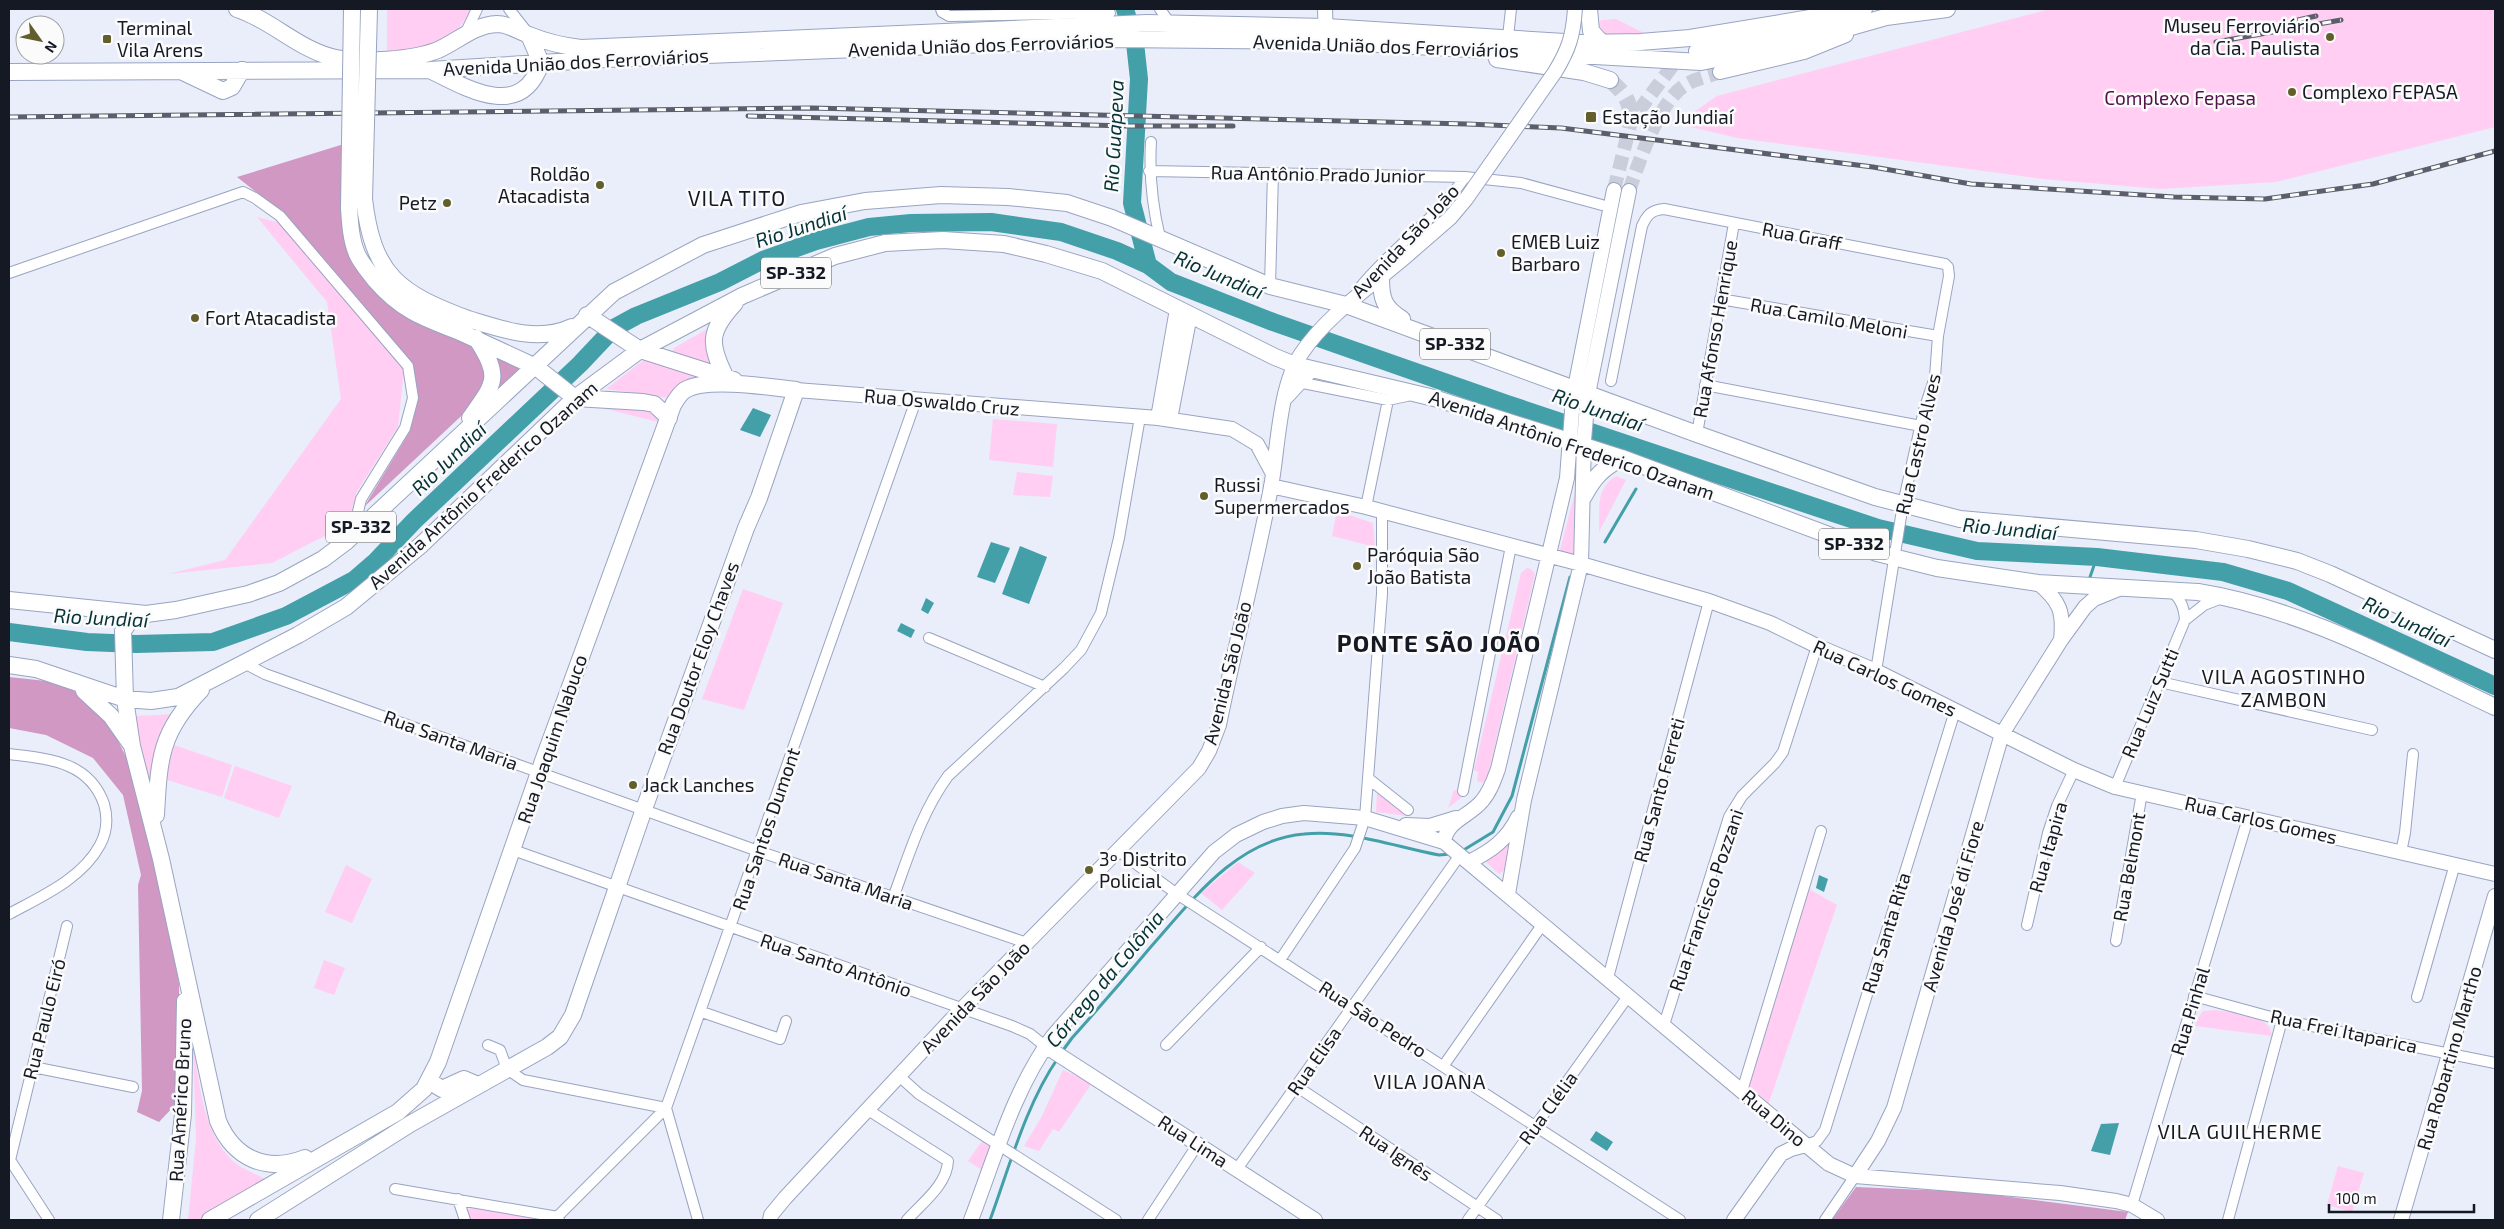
<svg xmlns="http://www.w3.org/2000/svg" width="2504" height="1229" viewBox="0 0 2504 1229" font-family="'Exo 2',sans-serif">
<style>
.green{fill:#ffcef2}
.forest{fill:#d098c3}
.water{fill:#439fa8}
.lines{fill:none;stroke-linecap:round;stroke-linejoin:round}
.stream{stroke:#439fa8;stroke-width:3}
.river{stroke:#439fa8;stroke-width:18}
.secondary-tunnel{stroke:#c9ceda;stroke-width:14;stroke-dasharray:14 7;stroke-linecap:butt}
.primary-tunnel{stroke:#c9ceda;stroke-width:16;stroke-dasharray:16 8;stroke-linecap:butt}
.street-casing{stroke:#99a4c1;stroke-width:12}
.secondary-casing{stroke:#99a4c1;stroke-width:16}
.primary-casing{stroke:#99a4c1;stroke-width:18}
.street{stroke:#fff;stroke-width:10}
.secondary{stroke:#fff;stroke-width:14}
.primary{stroke:#fff;stroke-width:16}
.rail-casing{stroke:#5b5f6b;stroke-width:5}
.rail{stroke:#fbfbfb;stroke-width:3;stroke-dasharray:9;stroke-linecap:butt}
.secondary-bridge-casing{stroke:#99a4c1;stroke-width:16;stroke-linecap:butt}
.primary-bridge-casing{stroke:#99a4c1;stroke-width:18;stroke-linecap:butt}
.secondary-bridge{stroke:#fff;stroke-width:14}
.primary-bridge{stroke:#fff;stroke-width:16}
.poi-dot{fill:#635f2c;stroke:#fbfbfb;stroke-width:2}
.labels{text-anchor:middle;stroke-width:5;stroke-linejoin:round;paint-order:stroke}
.shield{fill:#fbfbfb;stroke:#5a5d64;stroke-width:1}
.shield-label{font-size:18px;font-weight:bold;fill:#151924}
.poi-label{font-size:19px;fill:#151924;stroke:#fbfbfb;text-anchor:start}
.street-label{font-size:19px;fill:#151924;stroke:#fbfbfb}
.park-label{font-size:19px;fill:#531149;stroke:#fbfbfb}
.water-label{font-size:20px;font-style:italic;fill:#043236;stroke:#fbfbfb}
.neighbourhood-label{font-size:20px;letter-spacing:1px;fill:#151924;stroke:#fbfbfb}
.quarter-label{font-size:21px;letter-spacing:1px;fill:#151924;stroke:#fbfbfb}
.district-label{font-size:24px;font-weight:bold;letter-spacing:1px;fill:#151924;stroke:#fbfbfb}
</style>
<rect width="100%" height="100%" fill="#e9eefa"/>
<path class="green" d="M387,9H471C455,44 422,50 387,51Z
M2050,9H2495V127L2276,182L2160,189L2043,179L1737,138L1687,126V117L1717,96Z
M1616,19L1644,33L1639,36H1605L1598,26L1601,20Z
M257,217L281,223L404,370L398,427L356,493L350,523L272,563L168,574L225,560L341,399L327,302Z
M709,328L711,365L672,352L674,348Z
M645,359L710,377L683,382L668,398L606,389Z
M594,406L648,408L658,417V422Z
M993,419L1057,424L1053,467L989,460Z
M1017,472L1053,476L1050,497L1013,495Z
M1616,476L1626,480L1599,532C1600,510 1595,489 1616,476Z
M1579,477L1573,557L1559,554Z
M1337,511L1373,523L1375,547L1332,536Z
M1527,568L1531,569L1535,574L1487,779L1482,783L1477,781L1478,772L1474,770L1521,573Z
M743,589L783,603L744,710L702,699Z
M174,714L151,795L135,716Z
M174,745L232,765L222,797L164,779Z
M235,766L292,786L279,818L224,798Z
M1454,790L1467,793L1448,808Z
M1377,793L1407,816L1376,812Z
M1508,844L1511,848L1505,870L1499,874L1486,862Z
M1238,862L1255,873L1222,910L1201,893Z
M346,865L372,879L352,923L325,912Z
M1809,889L1837,905L1768,1105L1747,1087Z
M324,960L345,968L334,995L314,988Z
M2215,1010C2233,1013 2271,1014 2272,1036L2195,1026L2198,1018L2203,1011Z
M193,1048C200,1085 203,1132 232,1160C241,1169 257,1174 268,1181L203,1220H188L196,1139Z
M1063,1070L1092,1083L1059,1132L1053,1129L1039,1151L1024,1146L1041,1118Z
M982,1141L995,1150L982,1170L968,1161Z
M2338,1166L2364,1173L2352,1212L2327,1205Z
M474,1206L534,1219L536,1220H469L467,1210Z"/>
<path class="forest" d="M344,144L350,253L474,342L488,364L485,385L473,405L364,507L410,431L417,400L412,365L285,215L237,177Z
M484,346L525,364L476,414L491,391Z
M9,677L65,683L106,718L131,766L161,891L179,983V1090L176,1104L159,1122L137,1112L142,1091L138,885L141,875L123,795L93,758L46,735L9,728Z
M1856,1187L1972,1192L2128,1212L2125,1220H1832Z"/>
<path class="water" d="M753,408L771,415L760,437L740,430Z
M991,542L1010,548L995,583L977,577Z
M1020,546L1047,557L1029,604L1002,594Z
M926,598L934,603L928,614L921,610Z
M901,623L915,630L911,638L897,631Z
M1819,875L1828,879L1824,892L1816,888Z
M2119,1123L2110,1155L2091,1151L2101,1124Z
M1596,1131L1613,1142L1607,1151L1590,1140Z"/>
<g class="lines">
<path class="stream" d="M1605,542L1636,489
M2090,577L2097,557
M1462,851L1493,832L1512,796L1570,577
M1061,1053L1072,1038C1098,1009 1124,979 1149,949C1191,902 1235,840 1304,834C1348,829 1396,847 1439,855L1451,854
M990,1220C1009,1168 1026,1104 1058,1058"/>
<path class="river" d="M1125,9L1135,43L1139,79L1132,203L1148,265
M9,632L87,642L136,644L213,642L286,616L354,580L376,561L414,521L580,364L614,328L636,316L720,282L763,260L816,241L869,227L911,223L991,222L1061,232L1117,251L1148,265L1171,282L1273,322L1507,404L1878,528L1977,551L2097,557L2223,572L2288,591L2495,686"/>
<path class="secondary-tunnel" d="M1614,190L1631,121L1673,65L1685,58
M1629,191C1639,163 1659,99 1687,84C1697,78 1710,76 1720,72"/>
<path class="primary-tunnel" d="M1610,80C1626,95 1630,100 1631,121"/>
<g class="street-casing">
<path id="street" d="M509,9L527,32
M941,9L942,12L949,16L1110,13
M1160,9L1171,25
M465,34L477,9
M1508,37L1511,9
M1151,142C1149,175 1152,205 1160,238
M1149,171L1465,177L1521,183L1602,205
M9,273L243,192L255,198L280,216L408,366L413,398L405,428L361,499L353,533
M1270,286L1273,173
M1358,290C1390,249 1436,220 1465,177
M1720,299L1938,336
M1611,381L1642,226C1647,215 1651,210 1664,209L1945,264L1948,267L1949,276L1938,336L1935,377L1924,410L1903,504L1876,671
M1298,382L1388,400L1407,396
M1705,385L1921,426
M1697,434L1734,223
M1366,507L1388,400
M2185,620L2204,605L2222,598
M929,638L1045,687
M244,663L265,674L758,851L1027,943
M2160,682L2372,730
M9,754C48,759 89,761 104,804C108,818 107,832 100,845C82,879 40,897 9,914
M1369,779L1408,810
M2115,787L2185,620C2184,607 2181,600 2172,591
M1463,791L1511,546
M513,850L1012,1026L1030,1034L1045,1046
M1117,850L1177,894L1680,1220
M2401,852L2405,833L2413,754
M893,898C909,855 921,813 948,776L1064,668L1081,650L1101,613L1119,538L1140,417
M2027,925L2048,833L2057,806L2074,770
M2116,941L2142,793
M1280,960L1355,848L1365,818L1382,594V511
M1608,978L1709,601
M2194,996L2282,1020L2495,1063
M2417,997L2455,864
M702,1012L780,1039L786,1021
M1664,1025L1729,817L1742,796L1775,763L1783,752L1817,646
M488,1045L500,1050L507,1069L523,1080L666,1108
M1166,1045L1261,947
M1444,1065L1542,925
M33,1067L133,1087
M899,1076L919,1094L1116,1220
M1296,1086L1497,1220
M1742,1091L1821,831
M666,1108L698,1220
M868,1110L948,1161C947,1185 922,1203 907,1220
M1806,1145L1817,1141L1825,1130L1955,711
M1237,1169L1460,855
M395,1189L558,1217L559,1220
M458,1199L465,1220
M2132,1205L2248,818
M49,1220L10,1160L67,926
M554,1220L666,1108L916,400
M1148,1220L1198,1144
M1468,1220L1629,995
M1825,1220L1855,1176
M2228,1220L2282,1020"/>
</g>
<g class="secondary-casing">
<path id="secondary" d="M1325,9L1326,37
M1696,51L1785,35L1848,16
M1720,72L1804,52L1846,35
M796,390L1158,418L1232,429L1257,444L1272,472
M1158,418L1177,309
M1170,419L1190,315
M1271,486L1366,507L1581,564L1709,601L1770,623L1817,646L1876,671L2074,770L2115,787L2495,874
M2038,583C2060,601 2064,612 2061,640
M1406,825L1430,826L1456,818
M1444,842C1446,821 1470,816 1482,801C1490,792 1494,780 1498,769L1567,478L1573,398L1614,190
M1469,862C1491,851 1507,840 1518,817
M1508,894L1524,800L1581,564L1584,440L1588,394L1629,191
M1045,1046L1315,1220
M1855,1176L1878,1141L1894,1108L2002,734L2061,640L2085,607L2094,599L2121,588
M770,1220L771,1215L785,1198L952,1019L1199,768L1209,751L1219,725C1235,645 1256,567 1271,487C1278,449 1279,386 1301,354C1329,312 1375,284 1412,251
M971,1220C994,1160 1014,1088 1053,1036L1214,852L1236,835L1263,822L1282,816L1304,813L1365,818L1444,842L1806,1145L1829,1164L1855,1176L2060,1193L2116,1201L2132,1205L2157,1220
M1734,1220L1781,1154L1791,1149L1806,1145
M2401,1220L2495,896"/>
</g>
<g class="primary-casing">
<path id="primary" d="M237,9C272,20 300,51 336,58C362,63 413,60 438,50C458,41 474,25 497,24C509,24 518,31 529,35C546,42 563,46 581,48L1147,23L1326,27L1581,43L1640,42L1690,38L1864,9
M1589,9L1591,31L1602,43
M1497,59L1584,72L1610,80
M430,70C468,89 521,121 541,63L529,35
M9,72L430,70L606,59L1112,39L1326,41L1701,62L1791,44L1886,17L1947,9
M183,72L223,91L232,87L242,70
M1381,278C1381,299 1384,308 1402,319
M587,315L640,350L734,380
M468,319C501,329 538,343 572,327
M460,332L536,367L575,398L643,402L654,404L669,418
M726,378C709,344 708,332 735,303
M1286,396L1310,370
M470,418C496,382 501,377 476,338
M1584,496C1594,477 1603,468 1622,458
M9,600L146,614L176,610L248,594L279,583L323,559L347,541L614,292L703,245L801,213L865,201L941,195L1008,197L1067,203L1112,218L1270,286L1346,305L1697,434L1875,497L1960,519L2196,540L2248,549L2297,561L2330,574L2495,650
M144,615L133,616L123,631L125,699L132,746L161,859L218,1121C234,1159 267,1173 305,1158
M9,665L36,669L125,699L151,701L178,697L298,635L346,607L421,545L575,398L640,350L742,296L835,256L885,243L943,240L1004,244L1046,254L1102,271L1275,357L1295,365L1434,398L1622,458L1877,553L1937,568L2038,583L2198,592C2303,609 2399,662 2495,707
M84,691L111,716L130,743
M156,815C159,759 160,732 201,690
M429,1081L442,1089L464,1079L478,1085
M171,1220L183,1114L185,1001
M210,1220L398,1112L424,1089L438,1062L543,761L673,405C676,400 679,394 685,390C707,377 770,387 796,390L759,498L746,528L644,809L573,1015L560,1037L547,1047L410,1124L258,1220"/>
</g>
<use href="#street" class="street"/>
<use href="#secondary" class="secondary"/>
<use href="#primary" class="primary"/>
<g class="rail-casing">
<path id="rail" d="M2298,20L2316,16
M2216,42L2341,20
M748,116L1127,126H1233
M9,117L812,108L1467,124L1561,128L1873,167L1971,184L2174,197L2265,199L2373,184L2495,151"/>
</g>
<use href="#rail" class="rail"/>
<g class="secondary-bridge-casing">
<path id="secondary-bridge" d="M1412,251L1450,218L1466,199L1555,72C1569,49 1573,36 1575,9"/>
</g>
<g class="primary-bridge-casing">
<path id="primary-bridge" d="M352,9L349,208C350,224 351,240 357,254C361,263 369,272 375,280C401,310 423,318 460,332
M369,9L364,199C373,276 399,293 468,319"/>
</g>
<use href="#secondary-bridge" class="secondary-bridge"/>
<use href="#primary-bridge" class="primary-bridge"/>
</g>
<g class="poi-dot">
<circle cx="2330" cy="37" r="5"/>
<rect x="102" y="34" width="10" height="10" rx="2.5"/>
<circle cx="2292" cy="92" r="5"/>
<rect x="1585" y="111" width="12" height="12" rx="2.5"/>
<circle cx="600" cy="185" r="5"/>
<circle cx="447" cy="203" r="5"/>
<circle cx="1501" cy="253" r="5"/>
<circle cx="195" cy="318" r="5"/>
<circle cx="1204" cy="496" r="5"/>
<circle cx="1357" cy="566" r="5"/>
<circle cx="633" cy="785" r="5"/>
<circle cx="1089" cy="870" r="5"/>
</g>
<g class="labels">
<g class="shield">
<rect x="761" y="257.5" width="70" height="31" rx="4"/>
<rect x="1420" y="328.5" width="70" height="31" rx="4"/>
<rect x="326" y="511.5" width="70" height="31" rx="4"/>
<rect x="1819" y="528.5" width="70" height="31" rx="4"/>
</g>
<g class="shield-label">
<text x="796" y="279">SP-332</text>
<text x="1455" y="350">SP-332</text>
<text x="361" y="533">SP-332</text>
<text x="1854" y="550">SP-332</text>
</g>
<g class="poi-label">
<text x="2320" y="33" text-anchor="end">Museu Ferroviário<tspan x="2320" dy="22">da Cia. Paulista</tspan></text>
<text x="117" y="35">Terminal<tspan x="117" dy="22">Vila Arens</tspan></text>
<text x="2302" y="99">Complexo FEPASA</text>
<text x="1602" y="124">Estação Jundiaí</text>
<text x="590" y="181" text-anchor="end">Roldão<tspan x="590" dy="22">Atacadista</tspan></text>
<text x="437" y="210" text-anchor="end">Petz</text>
<text x="1511" y="249">EMEB Luiz<tspan x="1511" dy="22">Barbaro</tspan></text>
<text x="205" y="325">Fort Atacadista</text>
<text x="1214" y="492">Russi<tspan x="1214" dy="22">Supermercados</tspan></text>
<text x="1367" y="562">Paróquia São<tspan x="1367" dy="22">João Batista</tspan></text>
<text x="643" y="792">Jack Lanches</text>
<text x="1099" y="866">3º Distrito<tspan x="1099" dy="22">Policial</tspan></text>
</g>
<g class="street-label">
<text transform="translate(981 45) rotate(-2)" y="7">Avenida União dos Ferroviários</text>
<text transform="translate(1386 46) rotate(2)" y="7">Avenida União dos Ferroviários</text>
<text transform="translate(576 62) rotate(-3)" y="7">Avenida União dos Ferroviários</text>
<text transform="translate(1318 174) rotate(1)" y="7">Rua Antônio Prado Junior</text>
<text transform="translate(1802 236) rotate(11)" y="7">Rua Graff</text>
<text transform="translate(1405 241) rotate(-47)" y="7">Avenida São João</text>
<text transform="translate(1829 318) rotate(10)" y="7">Rua Camilo Meloni</text>
<text transform="translate(1715 329) rotate(-80)" y="7">Rua Afonso Henrique</text>
<text transform="translate(942 402) rotate(5)" y="7">Rua Oswaldo Cruz</text>
<text transform="translate(1918 444) rotate(-77)" y="7">Rua Castro Alves</text>
<text transform="translate(1572 445) rotate(19)" y="7">Avenida Antônio Frederico Ozanam</text>
<text transform="translate(483 485) rotate(-42)" y="7">Avenida Antônio Frederico Ozanam</text>
<text transform="translate(698 658) rotate(-70)" y="7">Rua Doutor Eloy Chaves</text>
<text transform="translate(1227 673) rotate(-76)" y="7">Avenida São João</text>
<text transform="translate(1885 678) rotate(25)" y="7">Rua Carlos Gomes</text>
<text transform="translate(2150 703) rotate(-67)" y="7">Rua Luiz Sutti</text>
<text transform="translate(552 739) rotate(-71)" y="7">Rua Joaquim Nabuco</text>
<text transform="translate(451 740) rotate(20)" y="7">Rua Santa Maria</text>
<text transform="translate(1659 790) rotate(-75)" y="7">Rua Santo Ferreti</text>
<text transform="translate(2261 820) rotate(13)" y="7">Rua Carlos Gomes</text>
<text transform="translate(766 829) rotate(-71)" y="7">Rua Santos Dumont</text>
<text transform="translate(2048 847) rotate(-74)" y="7">Rua Itapira</text>
<text transform="translate(2129 867) rotate(-80)" y="7">Rua Belmont</text>
<text transform="translate(846 881) rotate(19)" y="7">Rua Santa Maria</text>
<text transform="translate(1706 900) rotate(-71)" y="7">Rua Francisco Pozzani</text>
<text transform="translate(1953 906) rotate(-74)" y="7">Avenida José di Fiore</text>
<text transform="translate(1886 933) rotate(-73)" y="7">Rua Santa Rita</text>
<text transform="translate(836 965) rotate(19)" y="7">Rua Santo Antônio</text>
<text transform="translate(975 997) rotate(-46)" y="7">Avenida São João</text>
<text transform="translate(2190 1011) rotate(-73)" y="7">Rua Pinhal</text>
<text transform="translate(44 1019) rotate(-76)" y="7">Rua Paulo Eiró</text>
<text transform="translate(1373 1019) rotate(33)" y="7">Rua São Pedro</text>
<text transform="translate(2344 1031) rotate(12)" y="7">Rua Frei Itaparica</text>
<text transform="translate(2449 1058) rotate(-74)" y="7">Rua Robartino Martho</text>
<text transform="translate(1314 1061) rotate(-55)" y="7">Rua Elisa</text>
<text transform="translate(180 1100) rotate(-87)" y="7">Rua Américo Bruno</text>
<text transform="translate(1548 1108) rotate(-54)" y="7">Rua Clélia</text>
<text transform="translate(1774 1118) rotate(40)" y="7">Rua Dino</text>
<text transform="translate(1193 1141) rotate(33)" y="7">Rua Lima</text>
<text transform="translate(1396 1153) rotate(34)" y="7">Rua Ignês</text>
</g>
<g class="park-label">
<text x="2180" y="105">Complexo Fepasa</text>
</g>
<g class="water-label">
<text transform="translate(1114 136) rotate(-87)" y="7">Rio Guapeva</text>
<text transform="translate(801 227) rotate(-18)" y="7">Rio Jundiaí</text>
<text transform="translate(1219 275) rotate(23)" y="7">Rio Jundiaí</text>
<text transform="translate(1598 410) rotate(19)" y="7">Rio Jundiaí</text>
<text transform="translate(449 459) rotate(-44)" y="7">Rio Jundiaí</text>
<text transform="translate(2010 529) rotate(5)" y="7">Rio Jundiaí</text>
<text transform="translate(101 618) rotate(3)" y="7">Rio Jundiaí</text>
<text transform="translate(2407 622) rotate(25)" y="7">Rio Jundiaí</text>
<text transform="translate(1105 979) rotate(-50)" y="7">Córrego da Colônia</text>
</g>
<g class="neighbourhood-label">
<text x="2284" y="684">VILA AGOSTINHO<tspan x="2284" dy="23">ZAMBON</tspan></text>
<text x="1430" y="1089">VILA JOANA</text>
<text x="2240" y="1139">VILA GUILHERME</text>
</g>
<g class="quarter-label">
<text x="737" y="206">VILA TITO</text>
</g>
<g class="district-label">
<text x="1439" y="652">PONTE SÃO JOÃO</text>
</g>
</g>
<rect width="2504" height="1229" fill="none" stroke="#151924" stroke-width="20"/>
<g transform="translate(40 40) rotate(123)"><circle r="24" fill="#fbfbfb" stroke="#9fa1a5"/>
<path d="M0-4L9 19L0 12L-9 19Z" fill="#635f2c"/>
<text y="-8" font-size="14" font-weight="bold" text-anchor="middle" fill="#151924">N</text>
</g>
<path d="M2329 1204v8h145v-8" fill="none" stroke="#151924" stroke-width="2.5"/>
<text x="2336" y="1204" font-size="15" fill="#151924" stroke="#fbfbfb" stroke-width="4" paint-order="stroke">100 m</text>
</svg>
